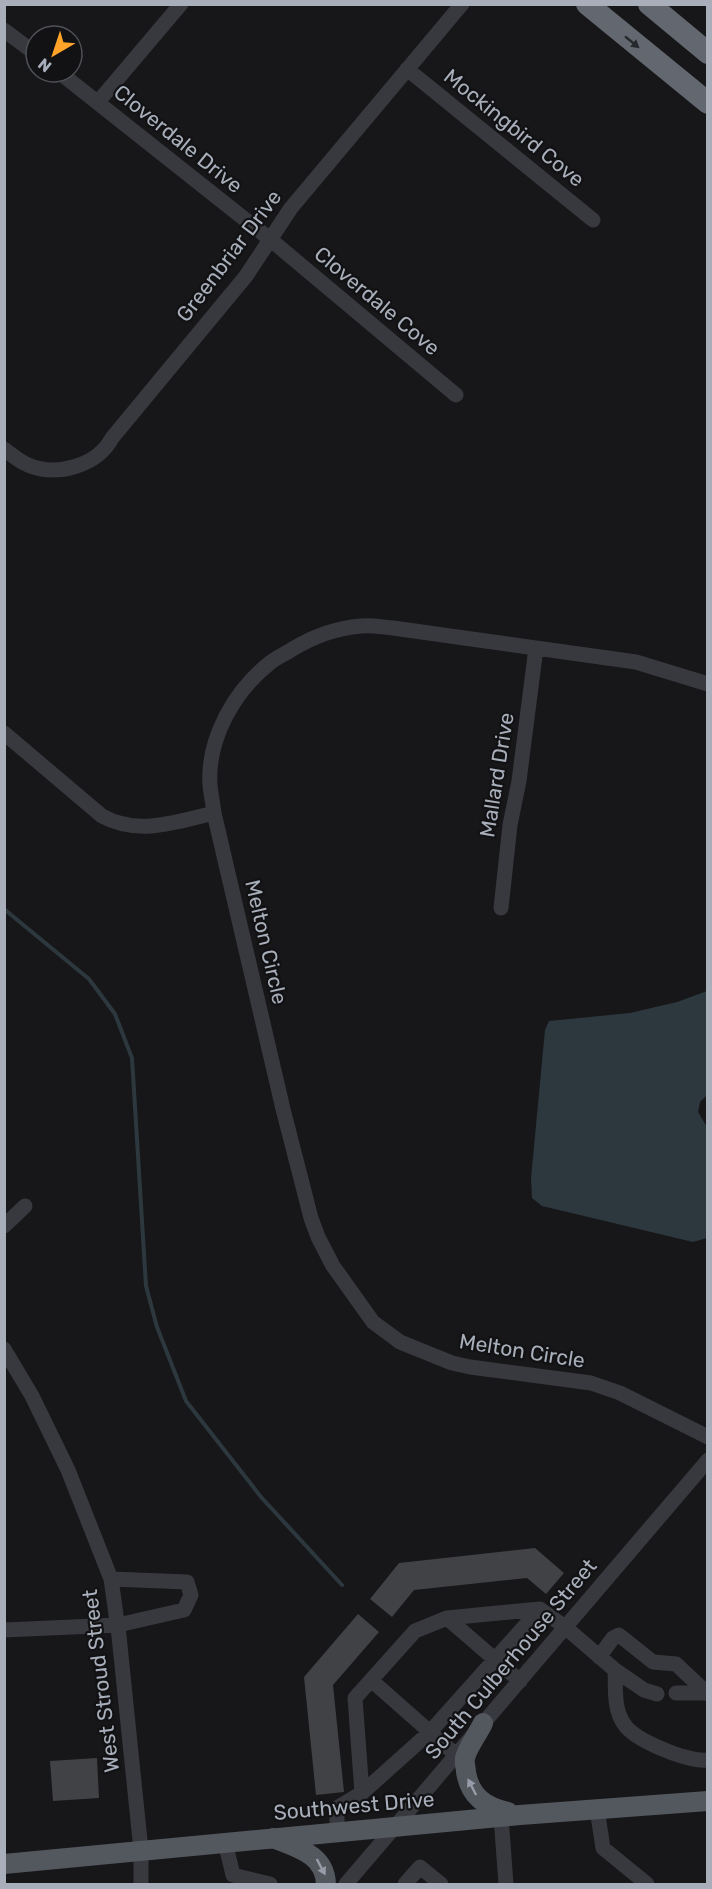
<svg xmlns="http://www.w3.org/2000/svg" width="712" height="1889" viewBox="0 0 712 1889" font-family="Rubik,sans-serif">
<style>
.water{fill:#2c383e}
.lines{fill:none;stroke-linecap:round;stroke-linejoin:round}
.stream{stroke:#2c383e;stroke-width:4}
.building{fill:#414246}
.minor{stroke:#38393f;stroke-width:15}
.major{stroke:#53575e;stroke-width:20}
.highway{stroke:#636870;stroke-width:22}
.oneway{fill:#26282b}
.oneway2{fill:#979da8}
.labels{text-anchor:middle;stroke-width:4.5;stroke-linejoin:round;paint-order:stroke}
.street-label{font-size:21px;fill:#a8afba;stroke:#121214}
</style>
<rect width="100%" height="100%" fill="#171719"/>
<path class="water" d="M707,991V1095L700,1102L698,1112L707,1127V1238L693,1242L542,1206L532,1198L531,1178L545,1030L549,1021L630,1013L677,1002Z"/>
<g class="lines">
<path class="stream" d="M4,909L89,979L115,1014L132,1058L146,1286L157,1327L186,1401L261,1497L342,1585"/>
</g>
<path class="building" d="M535,1548L564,1573L546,1594L527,1578L414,1590L392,1617L370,1599L399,1563Z
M358,1614L379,1632L333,1685L344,1792L316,1795L304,1677Z
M97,1758L99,1798L53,1801L50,1761Z"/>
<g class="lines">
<path class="minor" d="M4,30L36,54
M407,69L593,220
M59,72L271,240L456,395
M98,102L181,4
M4,449C12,455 19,461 28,465C57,477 97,466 112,438L246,276L291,208L462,4
M708,684L636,662L393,628C382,627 371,625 361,626C336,628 312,637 291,650C285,654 277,657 271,662C235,690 207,738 210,785C211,795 213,804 214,813L283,1109L311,1218L318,1237L333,1266L373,1322L400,1342L452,1363L470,1367L591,1383L620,1393L708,1437
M4,733L102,816C138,836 177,822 214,813
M501,908L510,825L519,781L536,648
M4,1226L25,1206
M4,1349L32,1396L68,1470L111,1579L119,1636L141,1850V1884
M447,1618L520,1681
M4,1630L118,1625L184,1610L191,1595L187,1582L111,1579
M599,1657L613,1638L619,1635L653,1662L676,1664L708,1694
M615,1670L644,1690L657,1694
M371,1680L456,1755
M676,1693H704
M362,1793L430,1732L540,1609
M597,1809L603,1848L647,1884
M501,1817L506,1884
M337,1832V1808L362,1793L355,1698L415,1631L447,1618L540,1609L565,1627L615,1670C616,1688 613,1708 624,1724C635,1741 688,1762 708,1760
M225,1842L233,1875L270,1884
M346,1884L708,1460
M405,1884L420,1867L441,1884"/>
<path class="major" d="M483,1723C478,1734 468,1746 465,1758C464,1763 466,1768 466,1772C470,1797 486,1807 508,1812
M273,1838C297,1848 325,1854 326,1884
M4,1864L520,1815L708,1801"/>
<path class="highway" d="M587,4L708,103
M649,4L708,53"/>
</g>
<defs><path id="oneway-solid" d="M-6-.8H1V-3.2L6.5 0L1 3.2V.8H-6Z" transform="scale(1.5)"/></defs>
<use class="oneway" href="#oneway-solid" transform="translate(632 42) rotate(39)"/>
<g class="oneway2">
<use href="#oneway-solid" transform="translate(472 1787) rotate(-117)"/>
<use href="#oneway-solid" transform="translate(321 1867) rotate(62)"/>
</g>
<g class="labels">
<g class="street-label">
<text transform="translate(514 128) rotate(39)" y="7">Mockingbird Cove</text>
<text transform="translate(178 139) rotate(39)" y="7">Cloverdale Drive</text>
<text transform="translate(229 256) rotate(-53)" y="7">Greenbriar Drive</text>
<text transform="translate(377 301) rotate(40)" y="7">Cloverdale Cove</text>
<text transform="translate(497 775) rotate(-81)" y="7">Mallard Drive</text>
<text transform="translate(266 942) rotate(77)" y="7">Melton Circle</text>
<text transform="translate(522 1351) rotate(9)" y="7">Melton Circle</text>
<text transform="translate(511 1659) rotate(-50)" y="7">South Culberhouse Street</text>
<text transform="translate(101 1681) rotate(-97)" y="7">West Stroud Street</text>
<text transform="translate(354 1806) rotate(-5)" y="7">Southwest Drive</text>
</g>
</g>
<rect width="712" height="1889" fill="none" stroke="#a8afba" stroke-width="12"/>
<g transform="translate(54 54) rotate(219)"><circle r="28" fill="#121214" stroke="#4e5156" stroke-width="1.5"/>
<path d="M0-4.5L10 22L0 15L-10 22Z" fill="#ffa329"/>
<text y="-9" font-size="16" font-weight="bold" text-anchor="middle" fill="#a8afba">N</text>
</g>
</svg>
